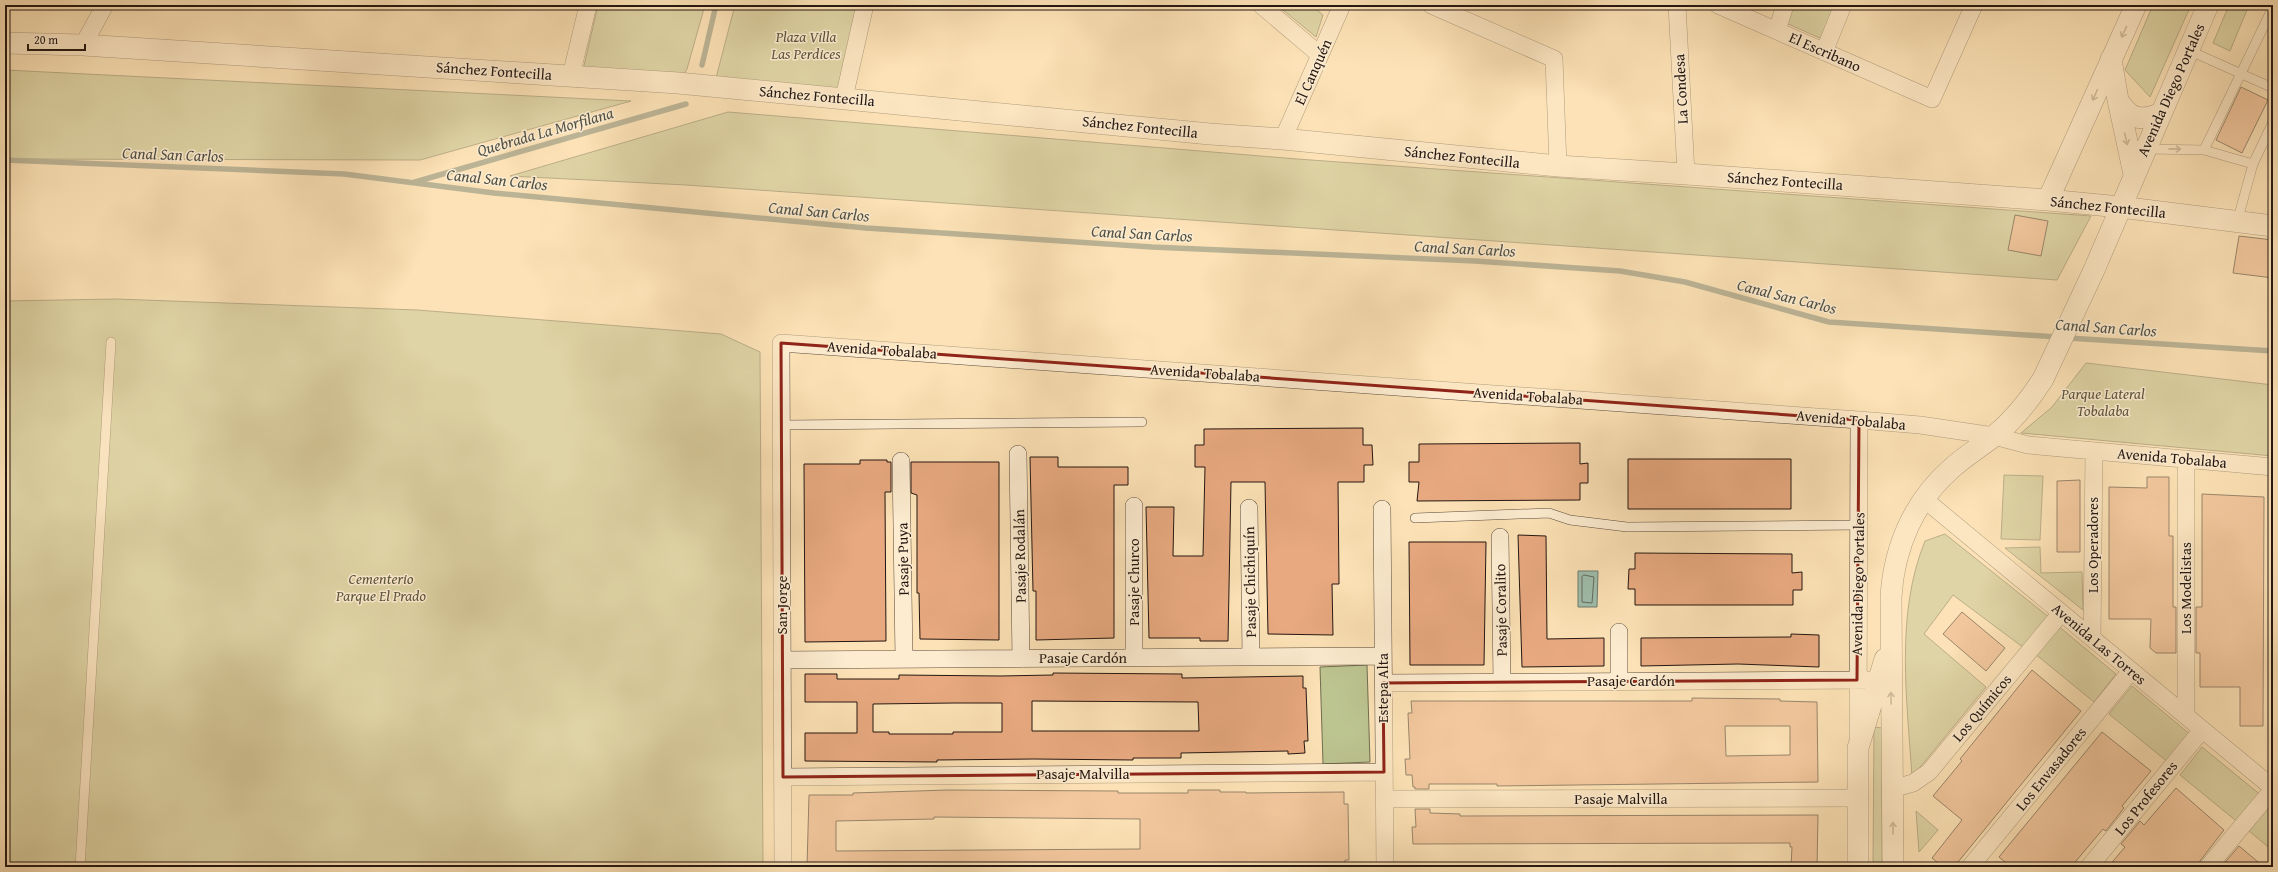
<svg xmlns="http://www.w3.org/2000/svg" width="2278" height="872" viewBox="0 0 2278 872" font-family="'Gentium Book Plus',serif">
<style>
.green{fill:#bcc490;stroke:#706e50}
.water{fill:#9fbeac;stroke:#6e7b6e}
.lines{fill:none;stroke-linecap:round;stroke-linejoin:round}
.shore{stroke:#626a5e;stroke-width:1}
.stream{stroke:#6e7b6e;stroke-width:5.5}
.building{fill:#e8a980;stroke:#241711;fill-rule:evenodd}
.service-casing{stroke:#5a4a3a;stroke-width:10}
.minor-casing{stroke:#5a4a3a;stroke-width:18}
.tertiary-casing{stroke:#5a4a3a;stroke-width:22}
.service{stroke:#fdecd0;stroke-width:9}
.minor{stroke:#fdecd0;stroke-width:17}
.tertiary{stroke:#fdecd0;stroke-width:21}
.oneway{stroke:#9b8c7a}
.marked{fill:none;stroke:#8f2418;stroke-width:3;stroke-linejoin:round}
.labels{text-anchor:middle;stroke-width:3;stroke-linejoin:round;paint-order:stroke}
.park-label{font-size:15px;font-style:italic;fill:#59543d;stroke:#fdecd0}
.street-label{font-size:15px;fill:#241711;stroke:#fdecd0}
.water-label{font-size:16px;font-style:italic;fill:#4f5147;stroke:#fdecd0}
</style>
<rect width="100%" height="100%" fill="#fce2b6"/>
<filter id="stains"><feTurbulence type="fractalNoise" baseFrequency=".005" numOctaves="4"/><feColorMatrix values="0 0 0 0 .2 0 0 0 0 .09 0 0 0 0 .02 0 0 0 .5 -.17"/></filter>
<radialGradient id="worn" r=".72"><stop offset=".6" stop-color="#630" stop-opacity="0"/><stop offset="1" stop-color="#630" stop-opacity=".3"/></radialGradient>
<path class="green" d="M598,5H705L687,69L683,76L583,70Z
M735,5H856L840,91L716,78Z
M1277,5H1311L1323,15L1316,37Z
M1792,5H1835L1822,39L1786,23Z
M2153,5H2191L2150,97L2125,70Z
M2229,5H2249L2230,51L2213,43Z
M5,70L631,101L420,160L5,159Z
M728,112L1297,159L2091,216L2057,280L686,185L510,176Z
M116,299L417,310L721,334L760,352L763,867H5V301Z
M2086,363L2273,385V456L2021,433L2052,407Z
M2004,475L2043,476L2040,540L2001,539Z
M1945,534L2050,618L2024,648L1953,595L1924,634L1986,687L1912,777C1907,699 1895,615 1925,541Z
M2040,547L2041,573L2082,572L2083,610L2005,548Z
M2057,625L2116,674L2094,702L2034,653Z
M1367,665L1370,762L1323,764L1320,667Z
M2132,686L2191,735L2169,763L2109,714Z
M1874,727L1882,728V867H1873Z
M2202,747L2262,796L2240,824L2180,775Z
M2271,803L2273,804V851L2249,831Z
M1916,811L1938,830L1919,852Z"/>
<path class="water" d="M1578,571H1598L1597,607H1578Z"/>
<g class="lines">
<path class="shore" d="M1584,575L1594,577L1592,603L1582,602V577Z"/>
<path class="stream" d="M702,65L716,5
M5,160L344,174L494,193L866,228L1152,247L1475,261L1620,271L1685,282L1829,322L2057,337
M415,182L686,104
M2068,338L2273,351"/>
</g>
<path class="building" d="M2241,87L2268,100L2242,153L2216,140Z
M2015,215L2048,221L2041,256L2008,250Z
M2239,236L2273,240V278L2233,273Z
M1363,428V445H1372L1373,465H1364V482H1338L1339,584H1332L1333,635L1268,634L1265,482H1231L1228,641H1200V638H1149L1146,507H1174L1173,556H1203L1205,467H1195V445H1204V429Z
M1580,443V464L1588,463V483H1580V500L1417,501L1419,482H1409V462H1419V444Z
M1030,457H1058V467H1128V485H1114V638L1036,640V591H1033Z
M1628,459H1791V509H1628Z
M860,460H887V462H891V492H885L886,641L805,642L804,464H860Z
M911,462H999V640L920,639L919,593H917V495L911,493Z
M2147,477H2169V536H2173V607H2176V653H2156L2150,648L2151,619H2109V487L2147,488Z
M2080,480V552H2057V481Z
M2202,494L2264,497L2263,726H2240V687H2200V653H2196V607H2202Z
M1518,535L1546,536L1547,639L1604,638V666L1522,667Z
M1409,542H1486L1484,665H1410Z
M1635,553L1792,554V573L1802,572V590H1793V605H1635V589H1628L1629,569H1635Z
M1962,612L2005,648L1986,671L1943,634Z
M1791,634L1819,635V667L1738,664L1641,666V638L1791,637Z
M2032,670L2081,711L1954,867H1943L1932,858L1962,820L1933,796L1962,761L1960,759Z
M1053,673L1182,674V678L1303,676V688H1306L1308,741H1304L1305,753L1288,754V751L1181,753V758H1133V760L1034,759L937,760V762L805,761V733H857V702H805V674H837V679H899V675L1000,676L1053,675ZM1032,701L1198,702L1199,731H1032ZM954,703H1002V732H953V734H889V732H873V704Z
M1692,698L1780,699V701L1817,702L1818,782L1497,786V784H1429V789H1415V787H1413L1412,775H1406L1405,759H1410L1408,713H1412L1411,701H1692ZM1725,726H1790V755L1726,756Z
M2102,732L2151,771L2122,806L2124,808L2106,831L2103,829L2071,867H2011L1999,857Z
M2176,788L2224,830L2200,861L2198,867H2108L2125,847L2121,844L2140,821L2144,825Z
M948,790L1118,791V793H1188V790H1220V792H1246V793L1344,792V804H1348L1349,860H1345V867H807L809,795H853V793ZM934,817L1140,819V849L836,851V821L934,819Z
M1415,809H1430V813L1460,814V816L1818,815L1817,867H1791L1792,847H1790V843L1413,844L1412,827H1416Z
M2239,846L2264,867H2221Z"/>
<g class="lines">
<g class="service-casing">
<path id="service" d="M2188,50L2273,88
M2147,149L2204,150L2253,164
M2204,150L2273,7
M2237,222L2253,164L2273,122
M782,425L1142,422
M1415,518L1549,513L1570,520L1627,527L1859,525
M80,867L111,342"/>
</g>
<g class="minor-casing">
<path id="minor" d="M1261,5L1320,55
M1431,5L1554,59L1558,166
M1677,5L1686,174
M1718,5L1932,99L1974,5
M1777,31L1785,5
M83,45L105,5
M1824,52L1843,5
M571,76L588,5
M844,98L865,5
M1283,139L1342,5
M1018,454L1021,659
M901,461L904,658
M1924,499L2273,788
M1249,508L1251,657
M1382,509L1385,867
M1500,537L1502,682
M1619,632V681
M2092,638L2094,451
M1134,658V506
M782,660L1383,656
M1383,683L1879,680
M2186,716V459
M1858,737L1859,420
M783,777L1384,772
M1892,789L1913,783L1929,772L2061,613
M1385,799L1858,798
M783,867L781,343L1859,420L1920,425L1994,436L2028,445L2273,467
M1970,867L2131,671
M2089,867L2202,730
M2208,867L2273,789"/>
</g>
<g class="tertiary-casing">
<path id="tertiary" d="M5,43L83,45L678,83L1210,134L1283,139L1558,166L1686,174L2048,200L2120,207L2273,226
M2111,59L2118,100L2134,174
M2118,100C2129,119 2141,122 2161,113
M2048,200L2136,5
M1858,867V748L1885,659
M1893,867L1891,597C1894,547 1914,501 1952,468C1965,456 1980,447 1993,437C2014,420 2029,401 2043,379L2094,270L2208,5"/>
</g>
<use href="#service" class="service"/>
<use href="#minor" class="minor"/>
<use href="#tertiary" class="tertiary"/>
</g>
<defs><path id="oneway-shaft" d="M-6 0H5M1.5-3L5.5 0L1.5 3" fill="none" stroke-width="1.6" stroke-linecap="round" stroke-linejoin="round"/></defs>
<g class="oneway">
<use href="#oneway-shaft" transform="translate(2124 32) rotate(115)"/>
<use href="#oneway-shaft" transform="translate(2095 95) rotate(114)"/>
<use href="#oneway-shaft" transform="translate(2126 139) rotate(77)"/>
<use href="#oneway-shaft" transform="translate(2175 149) rotate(1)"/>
<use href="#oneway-shaft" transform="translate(1891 698) rotate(-91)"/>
<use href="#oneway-shaft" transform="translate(1893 828) rotate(-90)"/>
</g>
<path d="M0 0H2278V872H0ZM781,343L1859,420L1857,680L1383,683L1384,772L783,777Z" fill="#fce2b6" fill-opacity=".55" fill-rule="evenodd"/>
<path class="marked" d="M781,343L1859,420L1857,680L1383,683L1384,772L783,777Z"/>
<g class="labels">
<g class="park-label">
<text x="806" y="42">Plaza Villa<tspan x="806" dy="17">Las Perdices</tspan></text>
<text x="2103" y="399">Parque Lateral<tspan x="2103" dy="17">Tobalaba</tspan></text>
<text x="381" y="584">Cementerio<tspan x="381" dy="17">Parque El Prado</tspan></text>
</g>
<g class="street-label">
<text transform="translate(1825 52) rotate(24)" y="5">El Escribano</text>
<text transform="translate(494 71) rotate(4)" y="5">Sánchez Fontecilla</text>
<text transform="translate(1313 72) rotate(-66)" y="5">El Canquén</text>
<text transform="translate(1681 89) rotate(-93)" y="5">La Condesa</text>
<text transform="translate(2171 90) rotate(-66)" y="5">Avenida Diego Portales</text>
<text transform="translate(817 96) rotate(5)" y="5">Sánchez Fontecilla</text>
<text transform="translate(1140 127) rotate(6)" y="5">Sánchez Fontecilla</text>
<text transform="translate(1462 157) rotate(6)" y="5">Sánchez Fontecilla</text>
<text transform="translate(1785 181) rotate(4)" y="5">Sánchez Fontecilla</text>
<text transform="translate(2108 207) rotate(6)" y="5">Sánchez Fontecilla</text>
<text transform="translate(882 350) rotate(4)" y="5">Avenida Tobalaba</text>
<text transform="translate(1205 373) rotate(4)" y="5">Avenida Tobalaba</text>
<text transform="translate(1528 396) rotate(4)" y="5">Avenida Tobalaba</text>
<text transform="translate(1851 420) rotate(5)" y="5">Avenida Tobalaba</text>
<text transform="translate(2172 458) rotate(5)" y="5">Avenida Tobalaba</text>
<text transform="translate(2093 545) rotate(-90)" y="5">Los Operadores</text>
<text transform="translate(1020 556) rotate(-91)" y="5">Pasaje Rodalán</text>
<text transform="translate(903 559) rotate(-91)" y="5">Pasaje Puya</text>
<text transform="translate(1134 582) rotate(-90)" y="5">Pasaje Churco</text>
<text transform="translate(1250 582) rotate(-91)" y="5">Pasaje Chichiquín</text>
<text transform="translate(1858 584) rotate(-89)" y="5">Avenida Diego Portales</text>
<text transform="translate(2186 588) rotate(-90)" y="5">Los Modelistas</text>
<text transform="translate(782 605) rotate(-90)" y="5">San Jorge</text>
<text transform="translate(1501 610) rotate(-91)" y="5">Pasaje Coralito</text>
<text transform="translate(2099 644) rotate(40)" y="5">Avenida Las Torres</text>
<text x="1083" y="663">Pasaje Cardón</text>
<text x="1631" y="686">Pasaje Cardón</text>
<text transform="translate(1383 688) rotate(-90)" y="5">Estepa Alta</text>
<text transform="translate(1982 708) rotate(-50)" y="5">Los Químicos</text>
<text transform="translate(2051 769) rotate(-51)" y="5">Los Envasadores</text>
<text x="1083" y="779">Pasaje Malvilla</text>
<text transform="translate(2146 798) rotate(-51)" y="5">Los Profesores</text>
<text x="1621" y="804">Pasaje Malvilla</text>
</g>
<g class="water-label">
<text transform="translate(545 131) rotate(-16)" y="6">Quebrada La Morfilana</text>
<text transform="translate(173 154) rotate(2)" y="6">Canal San Carlos</text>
<text transform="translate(497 179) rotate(6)" y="6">Canal San Carlos</text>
<text transform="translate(819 211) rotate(5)" y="6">Canal San Carlos</text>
<text transform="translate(1142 233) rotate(3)" y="6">Canal San Carlos</text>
<text transform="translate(1465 248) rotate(3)" y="6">Canal San Carlos</text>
<text transform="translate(1787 296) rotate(14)" y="6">Canal San Carlos</text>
<text transform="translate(2106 327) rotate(4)" y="6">Canal San Carlos</text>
</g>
</g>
<rect width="2278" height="872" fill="none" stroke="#fce2b6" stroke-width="20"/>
<rect x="6" y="6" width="2266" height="860" fill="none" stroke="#241711" stroke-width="2"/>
<rect x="10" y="10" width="2258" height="852" fill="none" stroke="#241711"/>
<path d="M28 44v6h57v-6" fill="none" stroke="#241711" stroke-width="2"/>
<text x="34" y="44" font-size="12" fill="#241711" stroke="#fdecd0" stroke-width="3" paint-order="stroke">20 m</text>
<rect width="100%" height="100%" filter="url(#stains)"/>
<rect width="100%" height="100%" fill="url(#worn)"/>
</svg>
